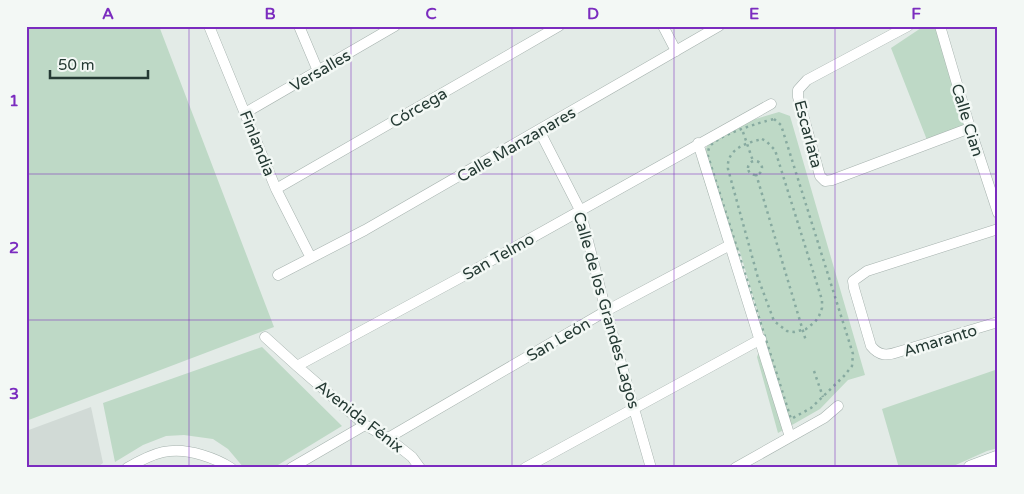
<svg xmlns="http://www.w3.org/2000/svg" width="1024" height="494" viewBox="0 0 1024 494" font-family="'Varela Round',sans-serif">
<style>
.built{fill:#d1dad6}
.green{fill:#bed9c6}
.lines{fill:none;stroke-linecap:round;stroke-linejoin:round}
.street-casing{stroke:#a6b2ae;stroke-width:11}
.secondary-casing{stroke:#a3b5af;stroke-width:16}
.path{stroke:#87aaa0;stroke-width:2.5;stroke-dasharray:2.5 4;stroke-linecap:butt}
.street{stroke:#fff;stroke-width:10}
.secondary{stroke:#fff;stroke-width:15}
.grid{fill:none;stroke:#7b2cbf;stroke-width:1;stroke-opacity:0.55}
.labels{text-anchor:middle;stroke-width:5;stroke-linejoin:round;paint-order:stroke}
.street-label{font-size:16px;fill:#253a34;stroke:#f3f8f5}
.neatline{fill:none;stroke:#7b2cbf;stroke-width:2}
.grid-label{font-size:16px;text-anchor:middle;font-weight:bold;fill:#7b2cbf}
</style>
<rect width="100%" height="100%" fill="#e3ebe7"/>
<path class="built" d="M91,407L103,463L96,468H26V431Z"/>
<path class="green" d="M26,26H159L274,327L26,421Z
M924,26H936L965,126L927,140L891,48Z
M779,112L790,116L865,375L848,380L820,409L778,433L757,357L765,337L740,252L724,242L698,162L709,143L742,123Z
M262,347L342,426L273,468H244L228,449L213,439L184,435L166,436L143,445L115,462L103,403Z
M998,369V448L987,451L949,468H899L882,409Z"/>
<g class="lines">
<g class="street-casing">
<path id="street" d="M209,26L276,189L311,258
M299,26L318,71
M663,26L676,51
M908,26L807,80L798,90V97L820,176L825,181L832,180L970,128
M940,26L970,128L998,213
M245,113L395,26
M539,130L580,210L606,311L651,468
M698,143L790,437
M276,189L559,26
M998,229L867,271L853,281L854,288L871,346C879,356 887,356 898,352L998,322
M278,275L365,230L719,26
M265,337L297,366L365,425L388,438L412,457L420,468
M297,366L467,274L771,104
M388,438L606,311L730,245
M127,468C153,453 171,445 202,455C212,458 222,462 231,468
M291,468L365,425
M525,468L761,339
M735,468L824,418L838,406"/>
</g>
<g class="secondary-casing">
<path id="secondary" d="M971,468L998,458"/>
</g>
<path class="path" d="M774,119L781,125L853,354L852,366L844,376L811,408L791,419L708,156C708,154 708,151 709,148C714,136 761,122 774,119Z
M743,132L753,161
M762,139L766,141L775,150L822,300V308L819,316L815,322L806,329L794,332L787,331L774,321L758,278L728,169C726,149 746,143 762,139Z
M748 168a7 7 0 1 1 14 0a7 7 0 1 1-14 0Z
M756,174L806,341
M814,371L823,397"/>
<use href="#street" class="street"/>
<use href="#secondary" class="secondary"/>
</g>
<path class="grid" d="M189,26V468M351,26V468M512,26V468M674,26V468M835,26V468M26,174H998M26,320H998"/>
<g class="labels">
<g class="street-label">
<text transform="translate(320 70) rotate(-30)" y="6">Versalles</text>
<text transform="translate(418 107) rotate(-30)" y="6">Córcega</text>
<text transform="translate(968 120) rotate(73)" y="6">Calle Cian</text>
<text transform="translate(809 134) rotate(75)" y="6">Escarlata</text>
<text transform="translate(258 143) rotate(68)" y="6">Finlandia</text>
<text transform="translate(516 144) rotate(-30)" y="6">Calle Manzanares</text>
<text transform="translate(498 256) rotate(-29)" y="6">San Telmo</text>
<text transform="translate(607 310) rotate(74)" y="6">Calle de los Grandes Lagos</text>
<text transform="translate(558 339) rotate(-30)" y="6">San León</text>
<text transform="translate(940 340) rotate(-17)" y="6">Amaranto</text>
<text transform="translate(360 416) rotate(38)" y="6">Avenida Fénix</text>
</g>
</g>
<rect width="1024" height="494" fill="none" stroke="#f3f8f5" stroke-width="55"/>
<path d="M50 70v8h98v-8" fill="none" stroke="#253a34" stroke-width="2.5"/>
<text x="58" y="70" font-size="15" fill="#253a34" stroke="#f3f8f5" stroke-width="4" paint-order="stroke">50 m</text>
<rect x="28" y="28" width="968" height="438" class="neatline"/>
<g class="grid-label">
<text x="108" y="19">A</text>
<text x="270" y="19">B</text>
<text x="431" y="19">C</text>
<text x="593" y="19">D</text>
<text x="754" y="19">E</text>
<text x="916" y="19">F</text>
<text x="14" y="106">1</text>
<text x="14" y="253">2</text>
<text x="14" y="399">3</text>
</g>
</svg>
